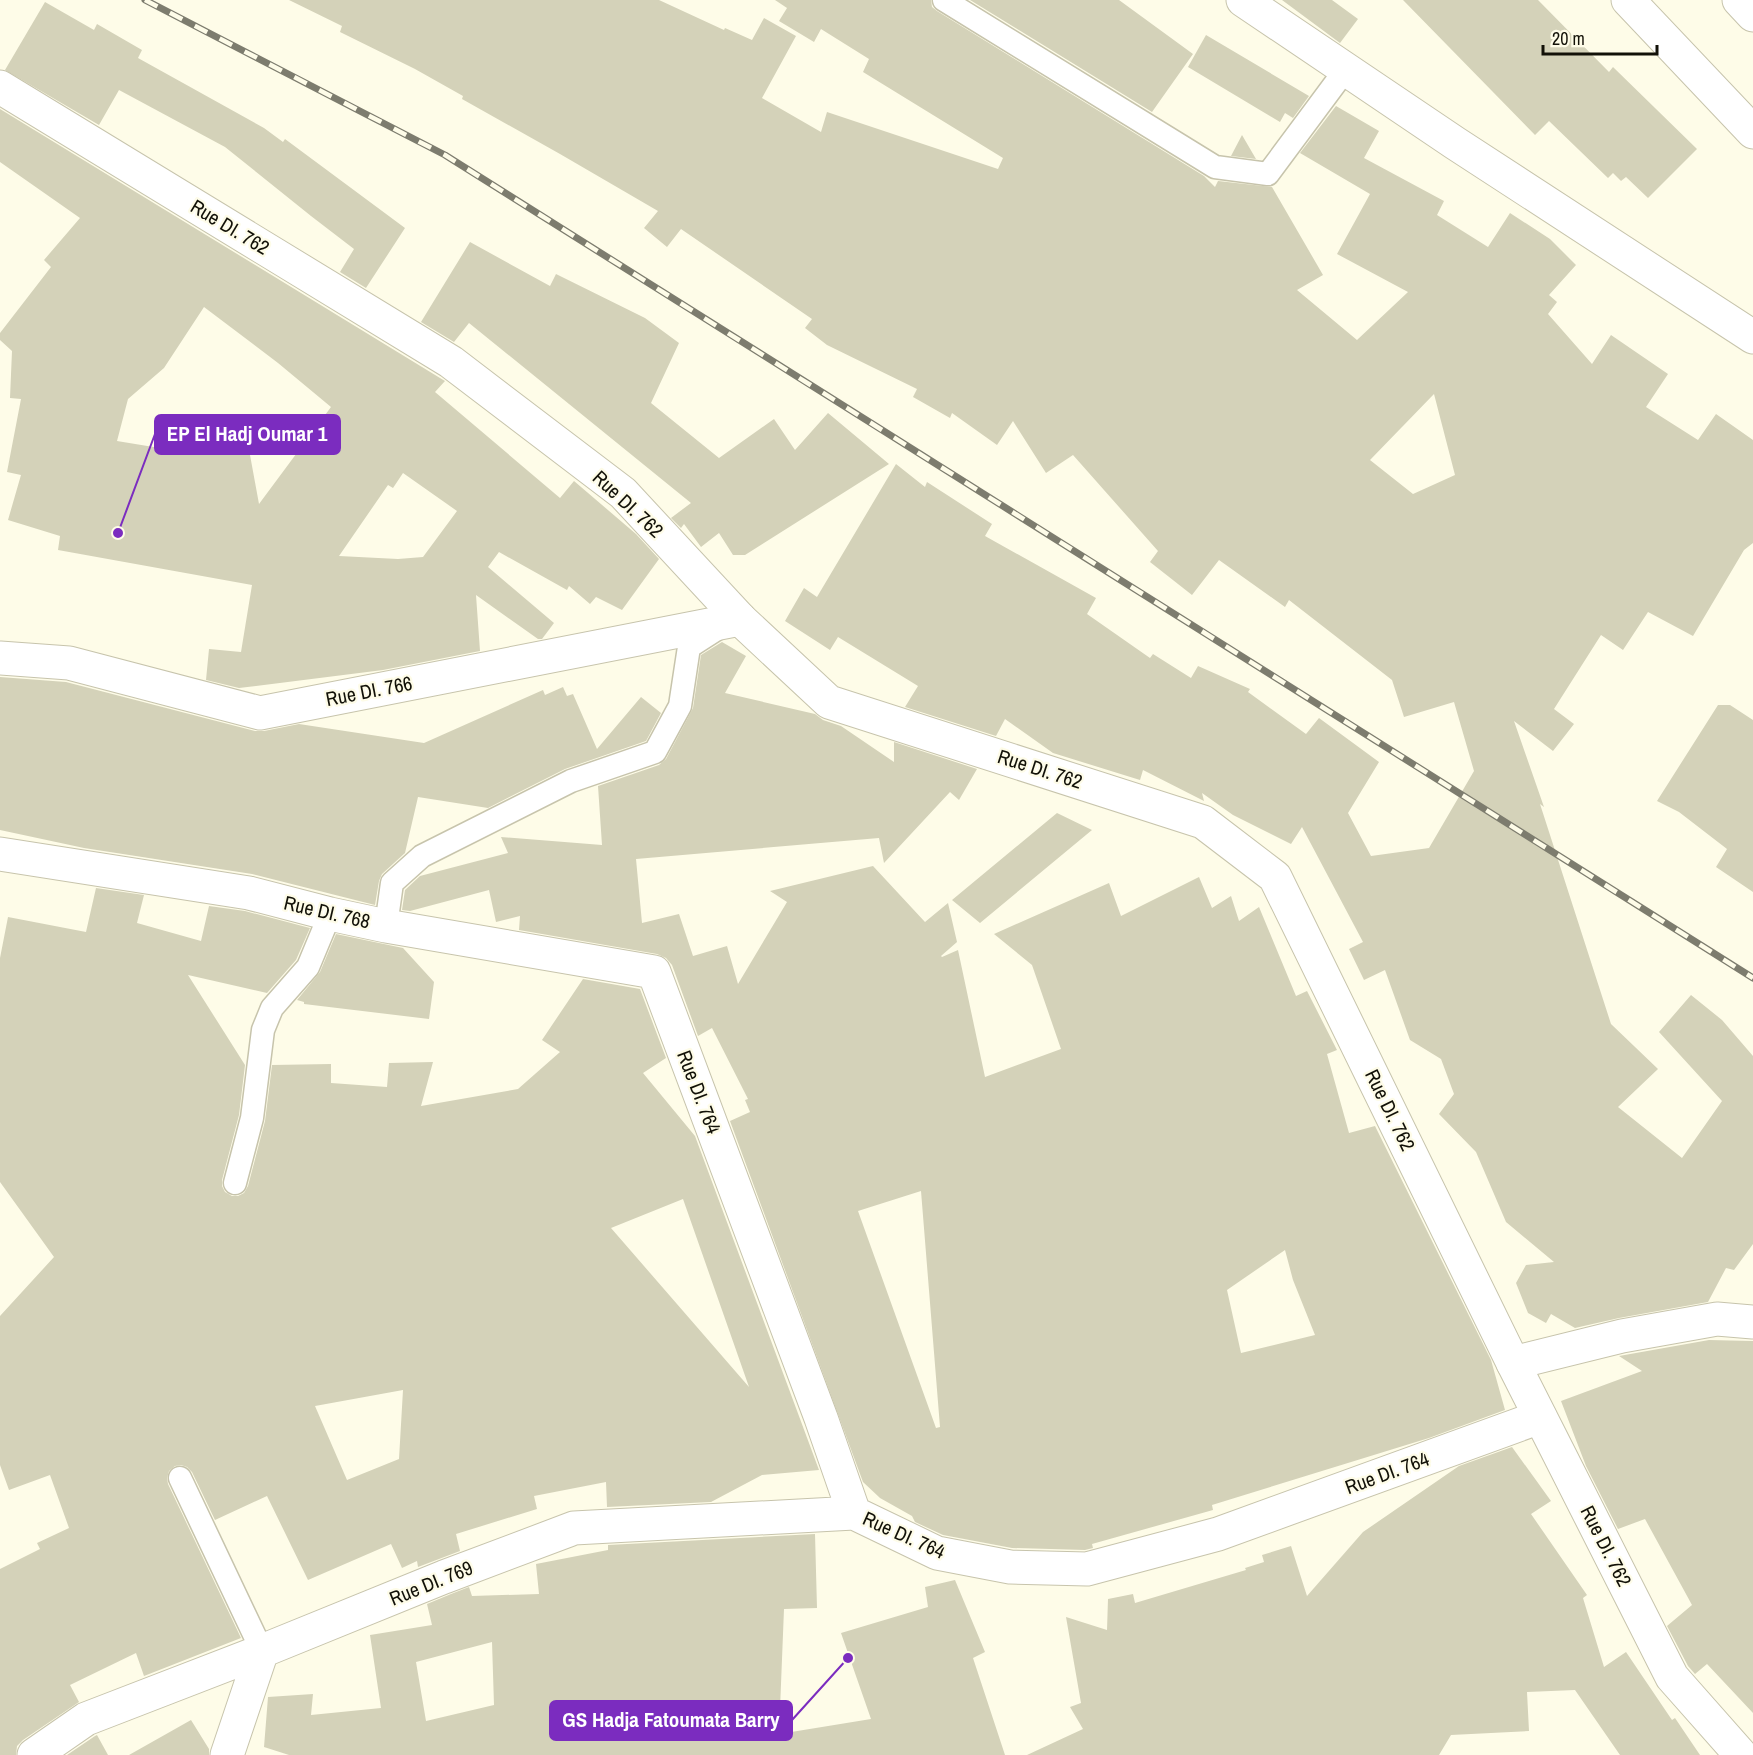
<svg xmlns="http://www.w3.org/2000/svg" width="1753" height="1755" viewBox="0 0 1753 1755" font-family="'Archivo Narrow',sans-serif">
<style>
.building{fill:#d4d2b9;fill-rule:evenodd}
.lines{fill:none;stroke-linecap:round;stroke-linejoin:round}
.lane-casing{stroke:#c7c4ac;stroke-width:25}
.street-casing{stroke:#c7c4ac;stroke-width:35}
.secondary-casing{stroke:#c7c4ac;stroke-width:35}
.highway-casing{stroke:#c7c4ac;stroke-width:35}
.lane{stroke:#fff;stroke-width:22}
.street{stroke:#fff;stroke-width:33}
.secondary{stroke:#fff;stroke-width:33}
.highway{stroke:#fff;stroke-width:33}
.rail-casing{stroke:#7d7c6e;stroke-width:7}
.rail{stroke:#fefce8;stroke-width:4.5;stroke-dasharray:14;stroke-linecap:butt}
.labels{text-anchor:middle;stroke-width:4.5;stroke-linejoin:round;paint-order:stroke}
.street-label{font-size:20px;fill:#121108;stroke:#fefce8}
.leader{fill:none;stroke:#7b2cbf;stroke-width:2}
.callout-dot{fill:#7b2cbf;stroke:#fefce8;stroke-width:2}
.callout{fill:#7b2cbf;stroke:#7b2cbf;stroke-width:2}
.callout-label{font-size:21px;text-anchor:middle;font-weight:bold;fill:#fff}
</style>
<rect width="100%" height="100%" fill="#fefce8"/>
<path class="building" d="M289,0H659L724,30L725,28L752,40L764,18L796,36L762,98L821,132L827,112L998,169L1003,158L863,72L869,59L821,29L814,42L779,21L787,8L775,0H931L932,7L937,11L1204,176L1215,187L1218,181L1272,187L1323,275L1297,290L1357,340L1408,292L1337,254L1370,194L1300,153L1336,106L1379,131L1364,158L1444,201L1437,215L1488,247L1510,213L1550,239L1576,265L1549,295L1557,302L1548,314L1592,364L1611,335L1668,374L1646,407L1698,440L1716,414L1753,440V543L1744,550L1693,636L1648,612L1623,650L1601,635L1554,709L1574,724L1553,751L1514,721L1544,807L1540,804L1611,1024L1658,1069L1618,1107L1682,1158L1722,1101L1659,1032L1691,995L1722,1020L1753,1056V1244L1734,1270L1726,1268L1708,1302L1619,1318L1575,1328L1551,1314L1546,1323L1528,1313L1516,1283L1526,1265L1554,1262L1506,1222L1476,1152L1439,1114L1454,1094L1441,1059L1410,1040L1385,970L1364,980L1349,949L1363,942L1302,827L1291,844L1233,815L1202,793L1204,801L1143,770L1140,780L1053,753L1005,719L996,736L905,707L918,686L838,637L830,650L785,621L804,588L817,597L896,464L925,487L927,482L992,524L985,536L1096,598L1087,614L1150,658L1153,654L1191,678L1198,666L1250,689L1248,692L1306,734L1319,718L1379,762L1348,813L1371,856L1429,848L1474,771L1454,702L1404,717L1392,680L1289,600L1285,607L1219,560L1192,595L1150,562L1158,551L1073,455L1046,473L1013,421L997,445L952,413L950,418L913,397L917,389L827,345L805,328L812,319L681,229L667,247L644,228L658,211L560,154L462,99L463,96L415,69L340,32L342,26ZM1434,394L1455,475L1413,494L1370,460Z
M970,0H1119L1193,54L1152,112Z
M1282,0H1332L1358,19L1340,43Z
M1403,0H1538L1609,72L1613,67L1697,149L1648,198L1626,177L1621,181L1613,173L1608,178L1549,121L1535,135Z
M45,2L94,30L97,24L142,50L138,58L264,128L283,142L285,139L405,228L366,288L340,272L354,249L311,216L225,147L119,90L99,125L5,70Z
M1206,35L1309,96L1293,118L1285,113L1280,122L1188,67Z
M0,109L440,378L445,381L435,392L560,498L574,481L636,534L659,559L622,610L596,597L590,604L569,586L567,590L499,552L488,567L554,623L542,639H538L476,595L480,651L383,670L239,688L206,680L209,649L241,652L252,585L58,550L60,536L8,520L21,475L7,472L21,399L10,398L12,351L0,340V333L51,267L44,260L80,218L0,162ZM204,307L278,363L331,407L259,504L248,444L196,454L117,441L128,399L164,368ZM403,473L457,511L423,557L398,559L339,556L388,485L393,488Z
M1242,135L1256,159L1231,156Z
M470,242L550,286L556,274L645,318L679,343L651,403L719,458L774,419L795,450L828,413L889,464L745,555H733L719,533L701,547L684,524L681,528L671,518L691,503L469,323L454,342L421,322Z
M722,642L746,656L725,693L815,714L823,720L841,726L894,762V742L977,769L959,800L950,792L884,863L879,838L636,859L642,923L679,914L693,956L727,946L738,984L787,902L770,891L873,866L925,922L948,903L957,942L941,956L942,957L958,950L985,1077L1061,1049L1032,965L994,934L1109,883L1121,916L1199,877L1212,908L1231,896L1239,921L1259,907L1296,996L1307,991L1337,1050L1327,1054L1349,1133L1375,1126L1491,1360L1505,1410L1429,1438L1212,1505L1213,1510L1092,1544L1093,1548L1085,1550L1012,1548L943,1535L915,1522L912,1516L880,1498L863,1482L730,1121L750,1112L745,1100L748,1099L712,1028L698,1036L672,965L666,958L657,954L519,930L520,916L496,922L489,890L410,911L402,910L405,890L420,876L508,853L501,837L602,845L598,786L659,765L666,759L693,708L701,655ZM921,1191L940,1427L936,1428L858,1211ZM1285,1250L1293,1280L1315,1335L1241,1353L1227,1290Z
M0,677L66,682L255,731H264L299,724L424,743L543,690L545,695L563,687L567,696L573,694L597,749L641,697L661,713L646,741L565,769L488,808L418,797L405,853L382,874L379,881L375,905L252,874L84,848L0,830Z
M1718,705H1730L1753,720V892L1716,867L1727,849L1679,812L1657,801Z
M1057,813L1092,830L980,923L952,900Z
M96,888L144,895L137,923L201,941L209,906L245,911L310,928L296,960L267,993L188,975L245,1065L239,1115L222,1180V1186L225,1192L232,1196H238L244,1193L248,1186L265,1121L272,1065L331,1064V1083L387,1087L389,1063L433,1062L421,1106L518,1089L560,1052L542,1040L583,979L640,989L666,1058L643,1073L695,1136L819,1470L762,1475L711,1502L607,1507L606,1482L534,1496L537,1509L456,1534L460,1551L418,1567L417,1561L402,1568L391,1544L308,1580L267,1496L215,1520L192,1472L187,1467L181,1465L175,1466L169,1471L167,1478L168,1484L241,1638L144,1676L136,1653L70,1685L79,1702L23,1740L17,1746L16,1755H0V1569L40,1549L37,1543L69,1528L50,1475L9,1490L0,1465V1316L54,1257L0,1182V958L8,917L86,932ZM683,1199L749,1387L611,1228ZM403,1390L399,1459L347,1480L315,1406Z
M336,934L403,948L434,982L429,1019L304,1004V1002L297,1000L320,972Z
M1709,1340L1753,1341V1713L1707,1664L1695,1674L1688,1666L1667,1626L1692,1605L1645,1519L1618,1529L1586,1466L1561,1401L1642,1371L1619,1356Z
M1512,1447L1551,1501L1531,1514L1587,1595L1583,1598L1604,1667L1626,1652L1672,1720L1675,1718L1700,1755H1620L1575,1690L1527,1692L1529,1731L1451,1735L1439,1755H1027L1083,1729L1070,1707L1081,1703L1066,1617L1107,1630L1108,1599L1133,1594L1135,1603L1246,1570L1245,1568L1264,1562L1262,1555L1291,1546L1307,1596L1363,1532L1459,1466Z
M815,1534L817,1608L784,1609L779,1734L871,1719L841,1633L928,1607L925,1587L955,1580L985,1652L973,1658L1005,1755H289L264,1747L268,1697L313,1694L311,1715L381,1708L370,1635L432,1625L427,1604L451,1594L469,1587L472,1596L539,1594L536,1564L608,1550V1545ZM492,1642L494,1705L426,1721L416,1662Z
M191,1720L209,1749V1755H129Z
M97,1735L108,1755H67L95,1736Z"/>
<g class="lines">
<g class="lane-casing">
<path id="lane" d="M944,0L1215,167L1268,174L1346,69
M386,926L392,883L422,856L571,781L655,752L680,706L689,647L717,629
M235,1183L252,1118L263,1030L272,1008L308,967L330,914
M180,1478L262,1651"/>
</g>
<g class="street-casing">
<path id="street" d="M0,658L69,663L260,713L740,619
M0,854L249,893L330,914L386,926L654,972L821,1418L854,1513L937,1553L1010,1567L1087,1569L1218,1534L1540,1417
M1513,1363L1622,1336L1717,1319L1753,1322
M34,1755L86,1719L262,1651L444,1577L574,1528L854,1513
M227,1755L262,1651"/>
</g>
<g class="secondary-casing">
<path id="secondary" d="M1243,0L1455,143L1753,337
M0,87L451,362L623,493L740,619L829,702L1203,822L1275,877L1513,1363L1672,1677L1741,1755"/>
</g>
<g class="highway-casing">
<path id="highway" d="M1628,0L1753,132
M1739,0L1753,15"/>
</g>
<use href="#lane" class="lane"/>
<use href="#street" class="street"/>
<use href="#secondary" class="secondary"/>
<use href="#highway" class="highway"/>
<g class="rail-casing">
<path id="rail" d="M145,0L445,155L1753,978"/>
</g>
<use href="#rail" class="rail"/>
</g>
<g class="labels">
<g class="street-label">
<text transform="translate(230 227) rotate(31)" y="7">Rue DI. 762</text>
<text transform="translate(628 504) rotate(43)" y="7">Rue DI. 762</text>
<text transform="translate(369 691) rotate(-11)" y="7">Rue DI. 766</text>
<text transform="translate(1040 769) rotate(18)" y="7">Rue DI. 762</text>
<text transform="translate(327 912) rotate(13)" y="7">Rue DI. 768</text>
<text transform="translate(699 1092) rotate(69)" y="7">Rue DI. 764</text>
<text transform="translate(1390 1110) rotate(64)" y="7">Rue DI. 762</text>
<text transform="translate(1387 1473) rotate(-20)" y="7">Rue DI. 764</text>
<text transform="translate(904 1535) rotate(24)" y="7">Rue DI. 764</text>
<text transform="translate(1606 1546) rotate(63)" y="7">Rue DI. 762</text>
<text transform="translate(431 1583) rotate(-22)" y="7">Rue DI. 769</text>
</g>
</g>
<path class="leader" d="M118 533L155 434M848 1658L792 1720"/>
<g class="callout-dot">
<circle cx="118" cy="533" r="6"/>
<circle cx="848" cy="1658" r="6"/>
</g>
<g class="callout">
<rect x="155" y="415" width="185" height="39" rx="6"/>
<rect x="550" y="1701" width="242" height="39" rx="6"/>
</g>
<g class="callout-label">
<text x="247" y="441">EP El Hadj Oumar 1</text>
<text x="671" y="1727">GS Hadja Fatoumata Barry</text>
</g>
<path d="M1543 45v9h114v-9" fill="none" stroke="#121108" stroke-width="3"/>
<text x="1552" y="45" font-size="18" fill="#121108" stroke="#fefce8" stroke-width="4.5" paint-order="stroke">20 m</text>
</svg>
